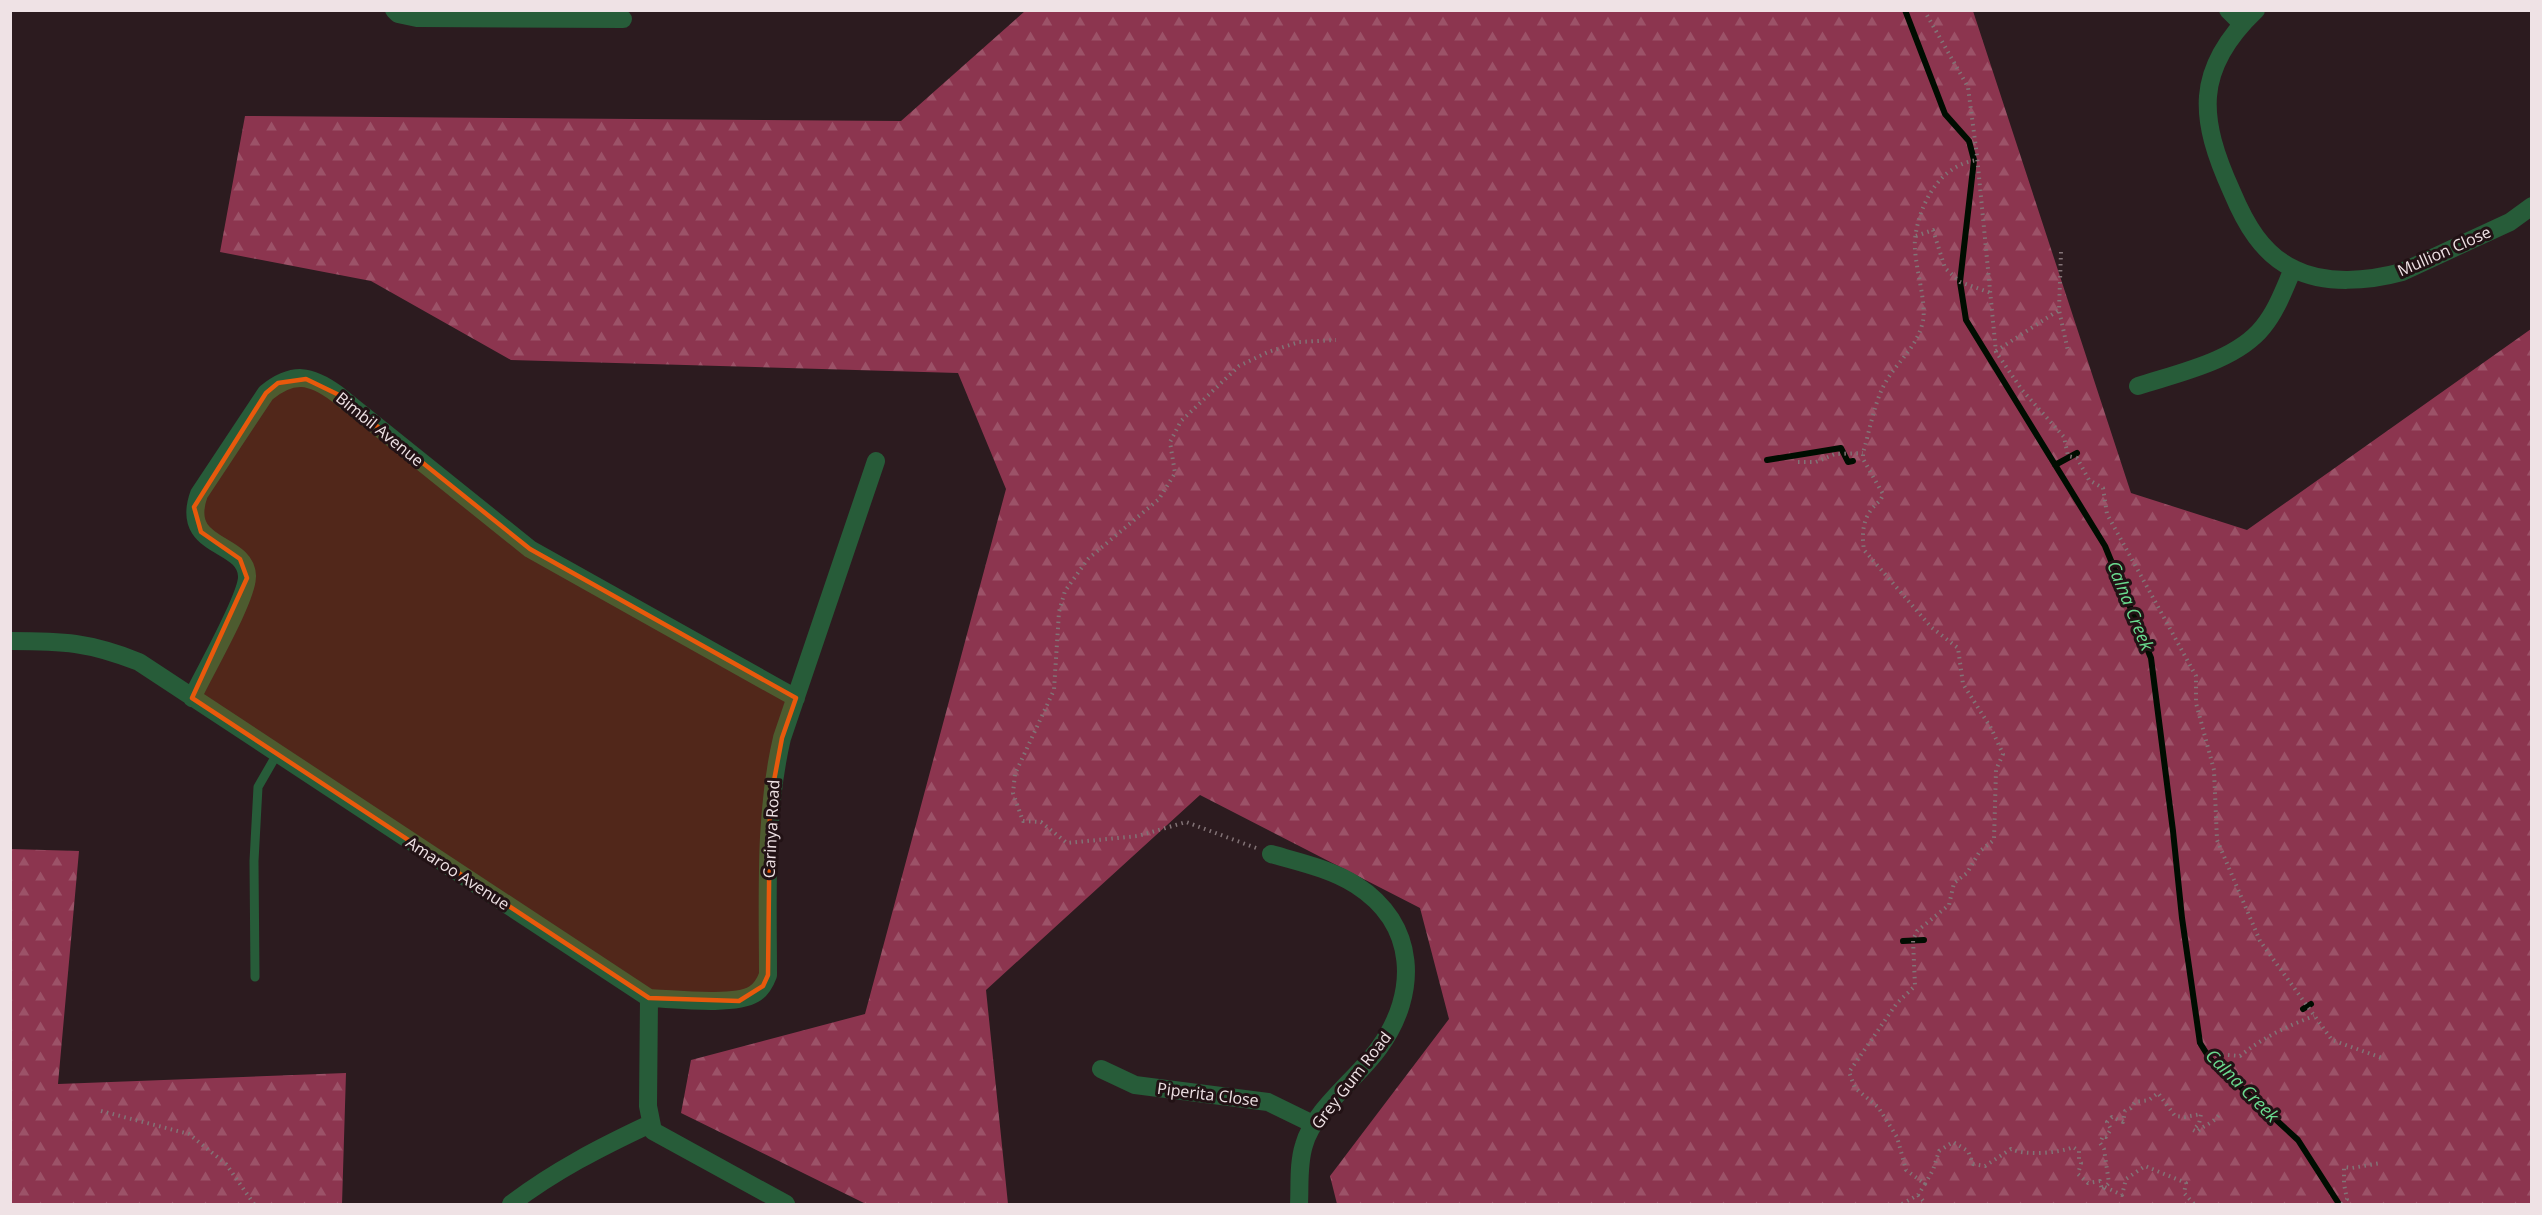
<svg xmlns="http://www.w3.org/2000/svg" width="2542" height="1215" viewBox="0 0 2542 1215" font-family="'Open Sans',sans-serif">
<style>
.forest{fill:url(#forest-firs)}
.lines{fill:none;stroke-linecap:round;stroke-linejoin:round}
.stream{stroke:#000d01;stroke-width:6}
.path{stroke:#827376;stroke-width:4;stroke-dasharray:1.5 4.5;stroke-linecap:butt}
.service{stroke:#275c39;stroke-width:9}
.minor{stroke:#275c39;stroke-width:18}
.marked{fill:#e8590c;fill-opacity:0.2;stroke:#e8590c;stroke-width:4.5;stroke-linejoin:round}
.labels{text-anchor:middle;stroke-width:6;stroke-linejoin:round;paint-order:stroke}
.street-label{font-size:16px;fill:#efe2e5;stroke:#221215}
.water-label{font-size:18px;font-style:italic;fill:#69da8e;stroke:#221215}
</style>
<defs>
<pattern id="forest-firs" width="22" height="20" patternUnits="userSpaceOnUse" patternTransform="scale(1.5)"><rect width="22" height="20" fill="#8c354f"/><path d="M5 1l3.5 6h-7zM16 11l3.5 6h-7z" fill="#9c5268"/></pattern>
</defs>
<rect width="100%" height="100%" fill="#2c1b1f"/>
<path class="forest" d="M1025,11H1973L2131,493L2247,530L2531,329V1204H1337L1330,1176L1449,1019L1420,908L1200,795L986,990L1008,1204H866L681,1113L691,1060L865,1014L1006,489L958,373L511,360L371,281L220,252L245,116L901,121Z
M11,849L79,851L58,1084L346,1073L342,1204H11Z"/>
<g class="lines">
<path class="stream" d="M1905,10L1945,114L1969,141L1974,160L1960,282L1966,320L2105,546L2151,658L2173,831L2182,918L2200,1043L2210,1059L2298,1140L2339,1204
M1767,460L1841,448L1848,462L1853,461
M2055,465L2077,453
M1903,941L1924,940
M2303,1009L2311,1004"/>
<path class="path" d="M1924,10L1968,87L1977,156L1996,352L2022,390L2064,437L2068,456L2077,458L2089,480L2103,488L2107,514L2196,676V703L2214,770L2217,840L2260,941L2332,1040L2382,1058
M1916,236L1933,230L1945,268L1960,282L1991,293
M2061,252L2059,310L2068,351
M1996,351L2059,310
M1798,462H1816L1835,454L1863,453
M1256,848L1186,822L1138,836L1067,843L1041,822L1023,821L1013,793L1015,774L1054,690L1059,612L1065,591L1088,559L1159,499L1175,473L1170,442L1181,421L1239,366L1268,352L1299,342L1336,340
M2216,1054L2240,1056C2262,1038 2287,1026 2314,1016
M101,1111L189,1134L226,1164L254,1204
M1925,1184L1933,1170L1939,1151L1953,1142L1968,1151L1973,1164L1985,1166L2011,1149C2024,1156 2060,1153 2073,1147L2079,1151V1160L2081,1163L2078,1174L2088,1183L2100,1181L2102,1190L2109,1183L2104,1149L2100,1143L2103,1136L2106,1137L2111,1129L2107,1122L2112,1117L2123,1122L2125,1111L2131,1108L2135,1102L2149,1100L2158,1093L2175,1116L2185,1117L2201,1114L2199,1124L2193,1130L2197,1132C2205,1124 2211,1125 2219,1115
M2105,1187L2122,1195L2126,1179L2145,1166L2186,1183L2184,1193L2194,1204
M1918,1195L1926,1204
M1902,1204L1918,1195L1925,1184L1906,1170L1897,1137L1878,1107L1855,1088L1849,1072L1897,1003L1915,986L1913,940L1917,931L1949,905L1954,883L1967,873L1980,851L1994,840L1996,770L2003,754L1991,728L1963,684L1958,648L1931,627L1864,550C1862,537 1862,522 1871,510C1875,504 1881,502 1883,494L1863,459V453C1869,433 1874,405 1883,387C1894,364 1917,349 1923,321C1927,301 1913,262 1915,239C1919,204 1940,164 1978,160
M2342,1204L2347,1199L2344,1184V1167L2352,1168L2381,1163"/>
<path class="service" d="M255,977L254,861L258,787L277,754"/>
<path class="minor" d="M394,10L398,14L417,18L623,19
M2228,10L2242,24
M2256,10C2193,70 2199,119 2232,192C2245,223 2262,254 2294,269C2325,285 2369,281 2402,272L2510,222L2532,206
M2138,386C2178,373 2236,361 2263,327C2277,310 2284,289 2293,269
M10,641C63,641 89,642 139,662L649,998L648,1106L653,1131L786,1204
M192,698C203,674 248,597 247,576C246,540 179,550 199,494L266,393C293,371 311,375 337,394L530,549L796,698
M1271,854C1299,862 1331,869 1356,885C1417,924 1419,993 1379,1048C1357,1079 1314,1109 1304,1145C1298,1164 1300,1185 1299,1204
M649,998C674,999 735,1006 754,994C761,990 765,983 768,975C768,896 764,815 782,738L876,461
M1101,1069L1135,1085L1268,1102L1313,1124
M511,1204C554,1171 601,1147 650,1124"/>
</g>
<path class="marked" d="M306,379L337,394L530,549L796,698L782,738L770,802L768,975L763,986L739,1001L649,998L192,698L247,578L240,559L201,532L194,507L266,393L278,383Z"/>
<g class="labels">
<g class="street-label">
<text transform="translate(2444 251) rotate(-24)" y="6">Mullion Close</text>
<text transform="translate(380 429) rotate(39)" y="6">Bimbil Avenue</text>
<text transform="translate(771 829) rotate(-87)" y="6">Carinya Road</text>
<text transform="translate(458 873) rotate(33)" y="6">Amaroo Avenue</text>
<text transform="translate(1351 1080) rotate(-52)" y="6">Grey Gum Road</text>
<text transform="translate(1208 1094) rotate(7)" y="6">Piperita Close</text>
</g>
<g class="water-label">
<text transform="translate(2130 606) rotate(68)" y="6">Calna Creek</text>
<text transform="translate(2242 1086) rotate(45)" y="6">Calna Creek</text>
</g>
</g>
<rect width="2542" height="1215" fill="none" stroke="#efe2e5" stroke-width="24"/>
</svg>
